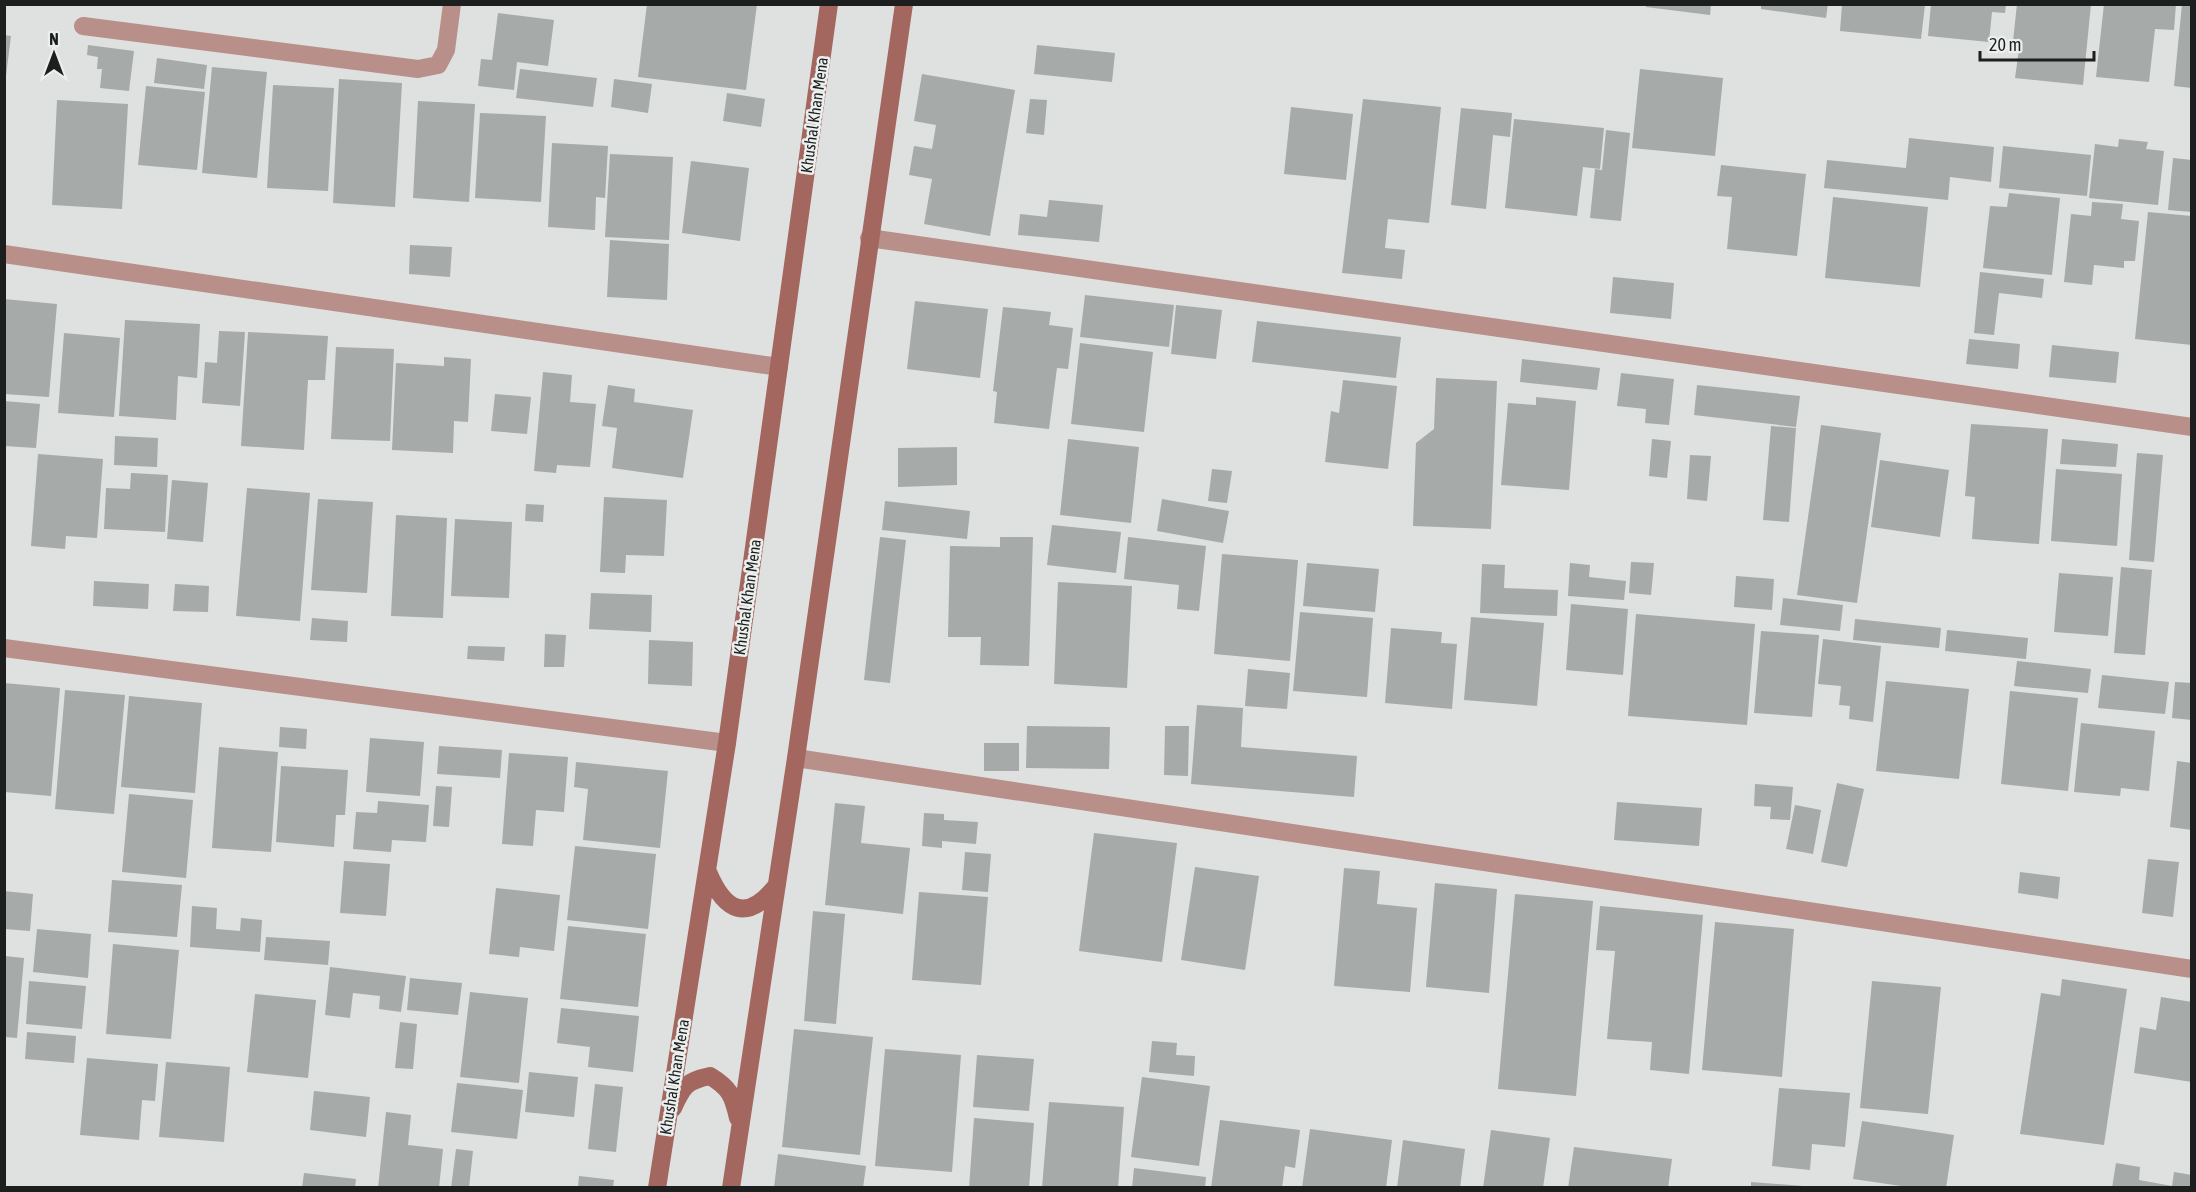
<svg xmlns="http://www.w3.org/2000/svg" width="2196" height="1192" viewBox="0 0 2196 1192" font-family="'Asap Condensed',sans-serif">
<style>
.building{fill:#a6aaa8}
.lines{fill:none;stroke-linecap:round;stroke-linejoin:round}
.street{stroke:#b98f8a;stroke-width:18}
.secondary{stroke:#a36760;stroke-width:18}
.labels{text-anchor:middle;stroke-width:5;stroke-linejoin:round;paint-order:stroke}
.street-label{font-size:16px;fill:#1d1e1e;stroke:#ebefed}
</style>
<rect width="100%" height="100%" fill="#dee1df"/>
<path class="building" d="M647,4H757L746,90L638,77Z
M1647,4H1711L1710,15L1646,7Z
M1761,4H1828L1826,18L1761,9Z
M1931,4H2006L2005,13L1992,12L1989,42L1928,36Z
M2017,4H2091L2083,85L2015,78L2020,42L2013,41Z
M2104,4H2176L2174,30L2155,29L2149,82L2096,77Z
M2182,4H2192V88L2174,86Z
M1842,5H1925L1921,39L1840,31Z
M498,13L554,20L548,66L517,62L514,90L478,86L481,59L492,60Z
M4,35L11,36L6,76H4Z
M88,45L134,51L129,91L100,88L102,69H97L98,57L87,55Z
M1037,45L1115,53L1112,82L1034,74Z
M157,58L207,65L204,89L154,83Z
M212,67L267,72L257,178L202,173Z
M520,69L597,78L593,107L516,98Z
M1640,69L1723,78L1715,156L1632,148Z
M922,74L1015,90L990,236L924,224L932,179L909,175L914,146L932,149L936,125L914,121Z
M339,79L402,83L395,207L333,203Z
M614,79L652,84L648,113L611,107Z
M273,85L334,88L328,191L267,188Z
M146,86L205,92L197,170L138,165Z
M727,93L765,99L761,127L723,121Z
M1030,99L1047,100L1044,135L1026,133Z
M1363,99L1441,107L1429,223L1388,219L1385,248L1405,250L1402,279L1342,273Z
M57,100L128,104L122,209L52,205Z
M418,101L475,104L469,202L413,198Z
M1291,107L1353,114L1346,180L1284,174Z
M1461,108L1512,113L1510,137L1493,135L1486,209L1451,205Z
M480,113L546,116L541,202L475,198Z
M1514,119L1604,128L1600,169L1583,167L1577,216L1505,208Z
M1606,130L1630,133L1621,221L1590,218L1595,169L1602,170Z
M1909,138L1994,147L1991,182L1950,177L1948,200L1824,188L1827,160L1906,168Z
M2119,139L2148,142L2146,149L2164,151L2158,205L2089,198L2095,144L2118,147Z
M552,143L608,146L605,198L596,197L595,230L548,227Z
M2003,146L2091,155L2087,196L1999,188Z
M610,154L673,157L669,240L605,237Z
M2173,158L2192,160V212L2168,210Z
M691,161L749,168L740,241L682,233Z
M1721,165L1806,174L1797,256L1727,249L1732,197L1717,196Z
M2009,193L2060,198L2052,275L1983,268L1990,206L2007,207Z
M1833,197L1928,207L1920,287L1825,278Z
M1049,200L1103,205L1099,242L1018,235L1020,214L1047,217Z
M2092,202L2123,204L2121,219L2139,221L2135,261H2124V268L2094,265L2092,285L2064,282L2071,214L2091,216Z
M2148,212L2192,216V345L2135,339Z
M610,240L669,244L667,300L607,297Z
M410,245L452,247L450,277L409,274Z
M1980,272L2044,279L2042,298L1999,293L1994,335L1974,333Z
M1613,277L1674,283L1671,319L1610,313Z
M1085,295L1174,305L1169,347L1080,337Z
M4,299L57,304L49,397L4,394Z
M915,301L988,309L980,378L907,369Z
M1176,305L1222,310L1216,359L1171,354Z
M1003,307L1051,312L1049,325L1073,328L1068,369L1057,368L1049,429L994,423L997,392L993,391Z
M125,320L200,324L197,378L178,376L176,420L119,416Z
M1257,321L1401,337L1396,378L1252,362Z
M219,331L245,332L240,406L202,403L205,362L217,363Z
M248,332L328,336L325,380H308L304,450L241,446Z
M64,333L120,338L114,417L58,413Z
M1969,339L2020,344L2018,369L1966,364Z
M1080,343L1153,352L1144,432L1071,424Z
M2052,345L2119,352L2116,383L2049,377Z
M336,347L394,349L390,441L331,439Z
M444,357L471,359L468,422L454,421L453,453L392,450L396,363L444,366Z
M1522,359L1600,368L1597,390L1520,382Z
M543,372L572,375L570,402L596,404L590,467L557,465L556,473L534,471Z
M1621,373L1674,379L1669,425L1645,423L1646,409L1617,406Z
M1436,378L1497,381L1491,529L1413,526L1416,443L1434,429Z
M1343,380L1397,386L1388,469L1325,462L1331,411L1339,413Z
M608,385L635,389L634,402L693,410L683,478L612,468L617,428L602,426Z
M1697,385L1800,396L1796,427L1694,415Z
M495,394L531,397L527,434L491,431Z
M1536,397L1576,401L1569,490L1501,485L1508,403L1536,405Z
M4,401L40,404L36,448L4,446Z
M1971,424L2048,429L2039,544L1972,539L1975,497L1965,496Z
M1821,425L1881,433L1857,603L1797,595Z
M1771,426L1796,428L1789,522L1763,520Z
M115,436L158,438L157,467L114,465Z
M1068,439L1139,447L1131,523L1060,515Z
M1652,439L1671,441L1667,478L1649,476Z
M2062,439L2118,444L2116,467L2060,464Z
M957,447V485L898,487V448Z
M2137,453L2163,455L2154,562L2129,560Z
M38,454L103,459L97,538L66,536L65,549L31,546Z
M1690,455L1711,456L1707,501L1687,499Z
M1880,460L1949,470L1940,537L1871,527Z
M1212,469L1232,471L1227,503L1208,501Z
M2056,469L2122,474L2117,546L2051,541Z
M131,473L168,475L165,532L104,529L106,488L130,489Z
M172,480L208,483L203,542L167,539Z
M247,488L310,493L300,621L236,616Z
M604,497L667,500L664,556L626,555L625,573L600,572Z
M318,499L373,502L367,593L311,590Z
M1162,499L1229,511L1223,543L1157,531Z
M885,501L970,511L967,539L882,530Z
M526,504L544,505L543,522L525,521Z
M396,515L447,518L443,618L391,616Z
M455,519L512,522L509,598L451,596Z
M1052,525L1121,532L1116,573L1047,565Z
M880,537L906,540L890,683L864,680Z
M1000,537H1033L1029,666L980,665L981,637H948L950,546L1000,547Z
M1128,537L1206,546L1199,611L1177,609L1179,585L1124,579Z
M1222,554L1298,560L1290,661L1214,654Z
M1631,562L1654,563L1651,595L1629,593Z
M1307,563L1379,569L1375,612L1303,606Z
M1570,563L1590,565L1589,577L1626,581L1624,600L1568,596Z
M1482,564L1505,565L1504,588L1558,590L1557,616L1480,613Z
M2121,567L2152,570L2145,655L2114,653Z
M2059,573L2113,577L2108,636L2054,632Z
M1736,576L1774,579L1772,610L1734,607Z
M94,581L149,584L148,609L93,606Z
M1058,582L1132,586L1127,688L1054,684Z
M175,584L209,586L208,612L173,611Z
M591,593L652,595L651,632L589,629Z
M1783,598L1843,605L1840,631L1780,625Z
M1571,604L1628,609L1623,675L1566,670Z
M1300,612L1373,618L1367,697L1293,691Z
M1636,614L1755,624L1747,725L1628,716Z
M1471,617L1544,623L1537,706L1464,700Z
M312,618L348,621L347,642L310,640Z
M1855,619L1941,628L1939,648L1853,640Z
M1391,628L1442,632L1441,643L1457,644L1452,709L1385,703Z
M1947,630L2028,638L2026,659L1945,651Z
M1761,631L1819,635L1812,717L1754,713Z
M545,634L566,635L564,667H544Z
M1823,639L1881,646L1873,722L1849,719L1850,706L1839,705L1841,686L1818,684Z
M649,640L693,642L692,686L648,684Z
M468,646L505,647L504,661L467,659Z
M2017,661L2091,669L2088,693L2014,686Z
M1248,669L1290,673L1287,709L1245,706Z
M2102,675L2169,682L2165,714L2098,708Z
M1886,681L1969,689L1959,779L1876,771Z
M2175,682L2192,683V720L2172,718Z
M4,683L60,688L51,796L4,792Z
M65,690L125,695L114,814L55,809Z
M2010,691L2078,698L2068,791L2001,784Z
M129,696L202,703L195,793L121,787Z
M1197,705L1243,708L1241,747L1357,756L1354,797L1191,784Z
M2081,723L2155,731L2149,791L2121,788L2120,796L2074,792Z
M1027,726L1110,727L1109,769L1026,768Z
M1165,726H1189L1188,776L1164,775Z
M280,727L307,729L306,749L279,747Z
M370,738L424,742L420,796L366,792Z
M984,743H1019V771H984Z
M439,746L502,750L500,778L437,774Z
M219,747L278,752L271,852L212,848Z
M509,753L568,757L564,812L536,810L533,846L502,844Z
M2177,761L2192,763V830L2170,827Z
M576,762L668,771L660,848L583,840L588,789L574,787Z
M281,766L348,770L345,815H336L334,847L276,842Z
M1837,783L1864,789L1847,867L1821,862Z
M1755,784L1793,787L1790,820L1770,819L1771,807L1754,806Z
M436,786L452,787L449,827L433,826Z
M129,794L193,800L186,878L122,872Z
M378,801L429,805L426,842L392,840L391,852L353,849L356,812L377,813Z
M1617,802L1702,808L1699,846L1614,840Z
M835,803L865,806L861,843L910,848L903,914L825,905Z
M1795,805L1821,810L1813,854L1786,849Z
M924,813L944,814V820L978,822L976,844L942,841V848L922,846Z
M1094,833L1177,843L1162,962L1079,951Z
M575,846L656,854L648,929L567,920Z
M965,852L991,854L988,892L962,890Z
M2148,859L2179,862L2173,917L2142,913Z
M344,861L390,864L386,916L340,913Z
M1195,867L1259,876L1245,970L1181,960Z
M1344,868L1380,871L1377,904L1417,908L1410,992L1334,986Z
M2020,872L2060,877L2058,899L2018,893Z
M112,880L182,885L177,937L108,932Z
M1435,883L1497,889L1489,993L1426,987Z
M496,888L560,895L554,951L520,947L519,957L489,954Z
M4,891L33,894L30,931L4,929Z
M919,892L988,897L981,985L912,980Z
M1515,894L1593,901L1576,1096L1498,1089Z
M192,906L217,908L216,929L240,931L241,918L262,920L260,952L190,947Z
M1600,906L1703,915L1689,1074L1650,1070L1652,1042L1607,1039L1615,951L1596,950Z
M813,911L845,914L836,1024L804,1021Z
M1715,922L1794,929L1782,1077L1702,1070Z
M568,926L646,934L638,1007L560,999Z
M37,929L91,934L88,978L33,972Z
M266,937L330,941L328,965L264,960Z
M113,944L179,950L171,1039L106,1034Z
M5,956L24,958L17,1038L5,1037Z
M330,967L406,976L401,1012L379,1009L380,996L353,993L350,1018L325,1015Z
M410,978L462,983L458,1015L407,1010Z
M2062,979L2127,989L2104,1145L2020,1134L2041,993L2060,996Z
M29,981L86,986L82,1029L26,1024Z
M1872,981L1941,987L1928,1114L1860,1108Z
M470,992L528,998L519,1083L460,1077Z
M255,994L316,1000L308,1078L247,1072Z
M2161,997L2192,1002V1082L2134,1073L2140,1027L2156,1030Z
M561,1008L639,1016L633,1072L588,1067L590,1047L557,1043Z
M400,1022L417,1024L413,1069L395,1068Z
M794,1029L873,1037L860,1155L782,1147Z
M27,1032L76,1036L74,1063L25,1059Z
M1152,1041L1177,1043L1176,1055L1195,1056L1194,1076L1149,1072Z
M885,1049L961,1055L952,1172L875,1166Z
M977,1055L1034,1059L1029,1111L973,1107Z
M87,1058L158,1064L155,1101L142,1100L139,1140L80,1135Z
M166,1062L230,1067L224,1142L159,1137Z
M529,1072L578,1077L574,1117L525,1112Z
M1142,1077L1210,1086L1199,1166L1131,1157Z
M457,1083L523,1090L517,1139L451,1132Z
M595,1084L623,1087L616,1152L588,1149Z
M1779,1088L1850,1093L1845,1147L1812,1144L1810,1170L1772,1166Z
M314,1091L370,1097L366,1137L310,1130Z
M1049,1102L1124,1107L1118,1188H1042Z
M386,1112L411,1115L408,1145L443,1149L439,1188H378Z
M974,1118L1034,1123L1029,1188H969Z
M1220,1120L1300,1130L1295,1168L1285,1166L1282,1188H1211Z
M1862,1121L1954,1135L1946,1188H1915L1853,1179Z
M1310,1129L1392,1140L1386,1188H1302Z
M1491,1130L1550,1138L1543,1188H1483Z
M1403,1140L1465,1149L1460,1188H1397Z
M1574,1147L1672,1159L1668,1188H1568Z
M456,1149L473,1151L469,1188H451Z
M778,1154L866,1166L863,1188H774Z
M2116,1163L2140,1167L2139,1180L2172,1186L2174,1172L2192,1175L2190,1188H2112Z
M1134,1168L1206,1177L1205,1188H1132Z
M304,1173L356,1179L355,1188H302Z
M579,1176L614,1180L613,1188H578Z
M1751,1182L1803,1186V1188H1751Z"/>
<g class="lines">
<path class="street" d="M83,26L418,69L438,65L446,50L452,4
M869,238L2192,427
M4,254L779,367
M4,648L727,743
M796,758L2192,969"/>
<path class="secondary" d="M708,872C725,912 747,923 777,885
M673,1108C683,1086 686,1081 710,1076C730,1088 733,1096 738,1118
M657,1188L727,743L829,4
M731,1188L796,758L904,4"/>
</g>
<g class="labels">
<g class="street-label">
<text transform="translate(814 115) rotate(-82)" y="6">Khushal Khan Mena</text>
<text transform="translate(747 597) rotate(-82)" y="6">Khushal Khan Mena</text>
<text transform="translate(674 1077) rotate(-81)" y="6">Khushal Khan Mena</text>
</g>
</g>
<rect width="2196" height="1192" fill="none" stroke="#1d1e1e" stroke-width="12"/>
<g transform="translate(54 54)" stroke="#ebefed" stroke-width="4.5" paint-order="stroke">
<path d="M0-4.5L10 22L0 15L-10 22Z" fill="#1d1e1e"/>
<text y="-9" font-size="16" font-weight="bold" text-anchor="middle" fill="#1d1e1e">N</text>
</g>
<path d="M1980 51v9h114v-9" fill="none" stroke="#1d1e1e" stroke-width="3"/>
<text x="1989" y="51" font-size="18" fill="#1d1e1e" stroke="#ebefed" stroke-width="4.5" paint-order="stroke">20 m</text>
</svg>
